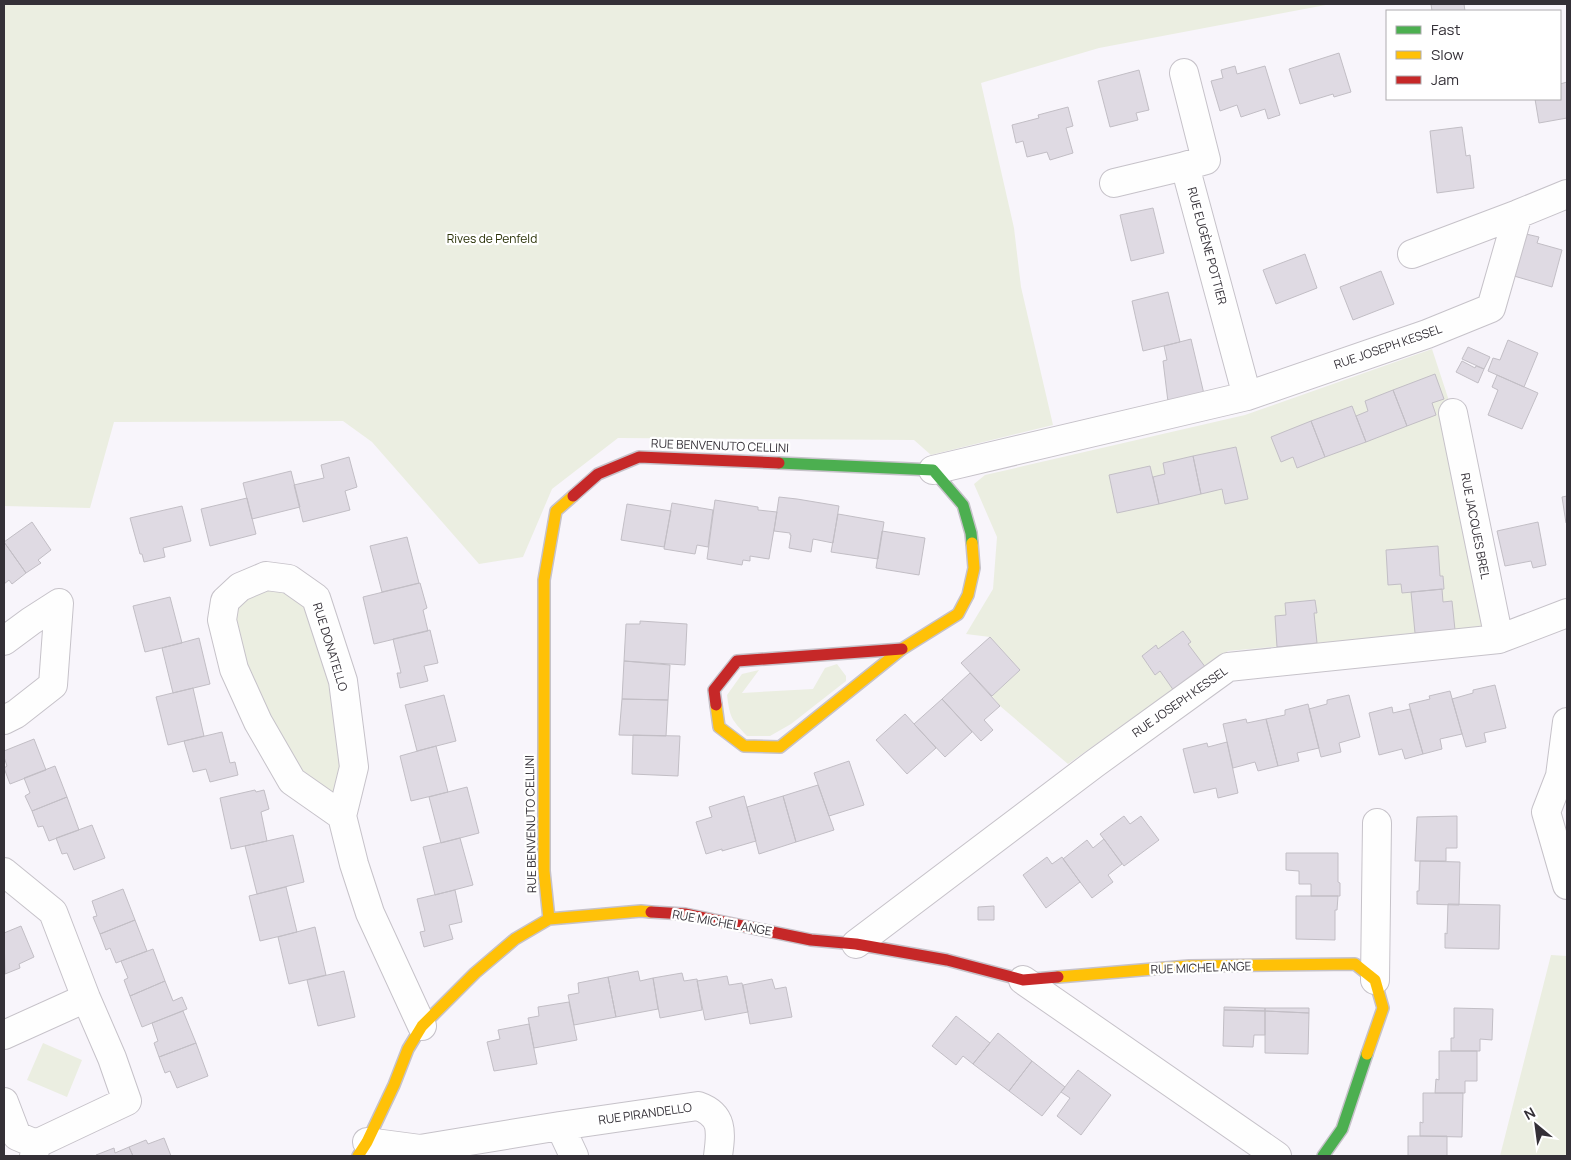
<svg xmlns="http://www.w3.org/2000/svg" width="1571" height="1160" viewBox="0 0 1571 1160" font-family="Manrope,sans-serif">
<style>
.green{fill:#ebeee1}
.building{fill:#dfdae3;stroke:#c2bec5}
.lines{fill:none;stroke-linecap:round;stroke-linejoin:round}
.street-casing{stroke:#c6c2c9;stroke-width:30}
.fast-casing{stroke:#c6c2c9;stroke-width:14}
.slow-casing{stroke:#c6c2c9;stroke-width:14}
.jam-casing{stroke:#c6c2c9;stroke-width:14}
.street{stroke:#fefefe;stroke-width:28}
.fast{stroke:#4caf50;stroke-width:11}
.slow{stroke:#ffc107;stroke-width:11}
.jam{stroke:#c62828;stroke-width:11}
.labels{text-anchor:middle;stroke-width:4.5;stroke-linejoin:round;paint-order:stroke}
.park-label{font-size:12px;fill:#293106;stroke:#fff}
.street-label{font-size:12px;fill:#343037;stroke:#fff}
</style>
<rect width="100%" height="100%" fill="#f8f5fb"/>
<path class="green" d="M4,4H1331L1099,48L981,83L1014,228L1021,287L1053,425L931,455L914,440L618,438L552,489L523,557L479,564L372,442L343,421L114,422L90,508L4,506Z
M1432,349L1453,413L1488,631L1317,643L1228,651L1174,691L1140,713L1068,764L1000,706L992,696L1020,670L990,637L966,634L993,589L997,537L974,484L985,475L1245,415Z
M266,576L316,598L343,681L342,816L258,722L225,601Z
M837,664L846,676V681L791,724L770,736H747C731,719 730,718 727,695L742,674L759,670L742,693L813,689L825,668Z
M1551,955L1567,956V1156H1500Z
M43,1043L82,1060L67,1097L27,1080Z"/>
<path class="building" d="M1431,4H1464L1465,11H1432Z
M1339,53L1351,92L1334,97L1333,94L1300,104L1289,69Z
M1235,66L1237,74L1265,66L1280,115L1268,119L1265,109L1241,117L1237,105L1220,111L1211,81L1223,78L1221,70Z
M1139,70L1149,110L1136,113L1138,120L1110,127L1098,81Z
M1567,82V118L1539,123L1535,99H1560V84Z
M1068,107L1073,126L1066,128L1073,153L1050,160L1047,152L1027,157L1023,141L1016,143L1012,125L1039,118L1038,115Z
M1462,127L1466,156L1470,155L1474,188L1437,193L1430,131Z
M1153,208L1164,253L1131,261L1120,215Z
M1526,234L1539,237L1537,243L1562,250L1552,287L1514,276Z
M1305,254L1317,288L1276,304L1263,270Z
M1381,271L1394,304L1353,320L1340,287Z
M1168,292L1180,342L1143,351L1132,301Z
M1191,339L1204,394L1169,410L1163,361L1167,360L1164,346Z
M1508,340L1538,353L1524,387L1488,371L1493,358L1500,360Z
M1468,347L1490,357L1484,369L1462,359Z
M1462,361L1475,368L1476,366L1484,369L1478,383L1456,372Z
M1435,374L1444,399L1432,403L1436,415L1407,426L1393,390Z
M1497,375L1538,393L1522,429L1488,415L1498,390L1492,387Z
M1393,390L1407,426L1366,442L1356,416L1368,411L1365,401Z
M1352,406L1366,442L1325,457L1311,421Z
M1311,421L1325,457L1297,468L1293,457L1281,462L1271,437Z
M1236,447L1248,499L1225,504L1222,489L1201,494L1193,456Z
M1193,456L1201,494L1159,504L1153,477L1165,474L1163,463Z
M349,457L357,487L345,491L350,510L303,522L294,485L324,478L321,465Z
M1150,466L1159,504L1117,513L1109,475Z
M291,471L300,507L252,519L243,483Z
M1567,496V523H1566L1562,497Z
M779,497L797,499L839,506L833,543L813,539L811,552L789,548L791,535H790V533L774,531Z
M247,498L256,534L210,546L201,509Z
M715,500L758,507V510L777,512L769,559L750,556V561L743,560L742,565L707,559Z
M672,503L713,510L708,547L697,545L695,554L664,549Z
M627,504L671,511L664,547L621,540Z
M182,506L191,541L163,548L165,557L144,562L142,554H140L130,518Z
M838,514L884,522L878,559L831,552Z
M32,522L51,550L38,560L41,563L26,573L4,542Z
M1538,522L1546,565L1533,568L1531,561L1505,566L1497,531Z
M882,531L925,538L919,575L876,568Z
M407,537L419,583L382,592L370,546Z
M4,542L26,573L12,584L9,580L4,584Z
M1438,546L1440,576H1443L1444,589L1402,593L1401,584L1388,585L1386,550Z
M420,583L427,608L423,610L428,631L374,644L363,597Z
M1442,589L1443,602L1452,601L1455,630L1415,633L1411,592Z
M170,597L182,643L145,652L133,606Z
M1315,600L1317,613H1314L1317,643L1277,647L1275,616L1286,615L1285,603Z
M640,621L687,624L685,665L624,661L626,624H640Z
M430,630L438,663L424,666L428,681L400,688L397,673H401L393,639Z
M1183,631L1191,642L1188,644L1206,668L1174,691L1160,671L1155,675L1142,656L1156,645L1158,649Z
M990,637L1020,670L992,696L961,663Z
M199,638L210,684L173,693L162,648Z
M624,661L670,665L668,700L622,699Z
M970,673L1000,706L984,720L993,730L981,741L942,699Z
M1495,685L1506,728L1484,733L1486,742L1466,747L1452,699L1473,693V690Z
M193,688L204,736L168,745L156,697Z
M1450,691L1462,734L1440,739L1442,749L1423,754L1409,704L1430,699L1429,696Z
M444,695L456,741L417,751L405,705Z
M1349,695L1360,737L1339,743L1341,752L1321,757L1309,709L1327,704V700Z
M622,699L668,700L666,736L619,735Z
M942,699L972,732L945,757L914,724Z
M1308,704L1319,748L1297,753L1299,761L1278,766L1266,719L1285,715V710Z
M1392,707L1393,713L1410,709L1423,754L1405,759L1402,749L1379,755L1369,713Z
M905,714L936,748L907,774L876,740Z
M1246,719L1247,723L1266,719L1278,766L1258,771L1255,762L1233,768L1223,724Z
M222,732L230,763L235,762L238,775L210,782L206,769L193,772L184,741Z
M633,735L680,736L678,776L632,774Z
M34,739L46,770L10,784L4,768L7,766L4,757V751Z
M1227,742L1238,793L1218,798L1216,788L1194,793L1183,749L1207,743L1208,747Z
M436,746L448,792L411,801L400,756Z
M849,761L864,805L829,816L814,773Z
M55,766L67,797L32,811L25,796L30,793L24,778Z
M818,785L834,830L796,842L783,796Z
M467,787L479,833L441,843L429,797Z
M255,790L256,792L264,790L269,809L261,812L267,841L231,849L220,798Z
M744,796L756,841L722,851V849L706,854L696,822L712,817L709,807Z
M783,796L796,842L759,854L747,807Z
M67,797L79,830L49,841L43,826L38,827L32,811Z
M1124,816L1130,824L1141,816L1159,840L1124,866L1100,834Z
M1457,816V848H1446V861H1415L1417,817Z
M92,825L105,858L74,870L67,853L62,854L56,838Z
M293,835L304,882L257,894L245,846Z
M460,838L473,885L435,895L423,847Z
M1104,839L1122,864L1108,875L1113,882L1092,898L1063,859L1087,840L1093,848Z
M1286,853H1338V882L1340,883V896H1311V884H1299V871L1286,870Z
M1047,857L1052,864L1062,857L1080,882L1046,908L1023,875Z
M1420,861L1460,862L1459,905L1417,904V891H1419Z
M286,887L297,932L260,941L249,896Z
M123,889L135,920L100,934L93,917L97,916L92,901Z
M455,890L462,922L449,925L453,939L424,947L420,932L425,931L417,899Z
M1296,896H1338L1337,910H1335V940L1296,939Z
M1448,904L1500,905L1499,949L1445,948V933L1447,934Z
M994,906V920H978V907Z
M135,920L147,951L116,963L110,948L106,950L100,934Z
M21,926L34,957L19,964L20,968L5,974L4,933Z
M315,927L326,975L289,984L278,937Z
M153,949L165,981L130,996L124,980L128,978L121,961Z
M344,971L355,1017L318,1026L307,980Z
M638,971L640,981L653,978L658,1009L616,1017L608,977Z
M682,973L684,981L697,979L702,1010L660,1018L653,978Z
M727,976L729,985L742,983L748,1012L705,1020L697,981Z
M608,977L616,1017L574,1025L568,995L579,993L578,983Z
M772,979L775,989L786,987L792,1017L750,1024L743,985Z
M165,981L173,1001L182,997L187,1009L142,1027L130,996Z
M569,1002L577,1040L534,1048L528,1018L539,1016L538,1007Z
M1224,1007L1265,1008V1011L1224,1010Z
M1265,1008H1309V1013L1265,1011Z
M1454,1008L1493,1009L1492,1040L1480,1039V1051H1451V1038H1454Z
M1224,1010L1265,1011V1035H1254L1253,1047L1223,1046Z
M183,1011L196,1043L159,1057L154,1043L158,1041L152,1023Z
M1265,1011L1309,1013L1308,1054L1265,1053Z
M956,1016L990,1043L973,1064L963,1056L956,1065L932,1046Z
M529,1024L537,1064L494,1071L487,1042L500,1039L498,1030Z
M998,1033L1032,1061L1009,1091L973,1064Z
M196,1043L208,1076L177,1088L170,1071L165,1073L159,1057Z
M1439,1051H1477V1081H1465V1093H1435L1436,1079L1439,1080Z
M1032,1061L1065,1087L1042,1116L1009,1091Z
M1078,1070L1111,1095L1081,1135L1057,1116L1070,1098L1061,1092Z
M1423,1093H1463L1462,1137L1420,1136V1122L1423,1123Z
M1408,1136H1447V1156H1408Z
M164,1138L171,1156H133L129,1147L146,1140L148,1144Z
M129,1147L133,1156H97L96,1155L114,1148L115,1153Z"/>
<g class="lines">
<g class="street-casing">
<path id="street" d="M1184,73L1206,160L1185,166
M1114,183L1185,166L1247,396
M1412,254L1518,214
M1453,413L1499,639
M933,470L1247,396L1427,334L1491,308L1518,214L1567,194
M4,641L31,621L59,603L53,685L16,714L4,720
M1567,722L1560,776L1546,812L1567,885
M342,816L292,781L258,722L234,669L222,620L225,601L240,587L266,576L289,579L316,598L343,681L354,767L342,816L354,864L370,913L422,1026
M4,872L53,912L86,998L112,1058L127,1101L36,1144L34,1156
M856,944L1094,764L1228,667L1499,639L1567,613
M1023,980L1277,1156
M1375,980L1377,823
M4,1035L86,998
M4,1102L17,1136L36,1144
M560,1126L574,1156
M367,1142L420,1149L560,1126L698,1106C724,1115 721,1133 718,1156"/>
</g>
<g class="fast-casing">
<path id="fast" d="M779,463L933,470L963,505L971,533L972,543
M1323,1156L1342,1129L1367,1054"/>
</g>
<g class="slow-casing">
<path id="slow" d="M716,705L719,727L744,746L780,747L902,649L958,614L968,595L974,568L972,543
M549,919L544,871V580L556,511L573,496
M1058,977L1189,966L1355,964L1375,980L1383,1008L1367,1054
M358,1156L367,1142L394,1085L408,1049L422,1026L475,973L515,939L549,919L641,911L651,912"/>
</g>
<g class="jam-casing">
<path id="jam" d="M573,496L598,474L639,457L779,463
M716,705L714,690L737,661L902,649
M651,912L685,914L811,940L856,944L947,960L1023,980L1058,977"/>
</g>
<use href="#street" class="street"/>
<use href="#fast" class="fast"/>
<use href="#slow" class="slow"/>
<use href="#jam" class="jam"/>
</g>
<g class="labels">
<g class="park-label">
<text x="492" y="243">Rives de Penfeld</text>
</g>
<g class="street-label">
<text transform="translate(1207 246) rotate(75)" y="4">RUE EUGÈNE POTTIER</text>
<text transform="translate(1388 347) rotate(-19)" y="4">RUE JOSEPH KESSEL</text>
<text transform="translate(720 446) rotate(2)" y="4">RUE BENVENUTO CELLINI</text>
<text transform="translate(1475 526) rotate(79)" y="4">RUE JACQUES BREL</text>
<text transform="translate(330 647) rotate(73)" y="4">RUE DONATELLO</text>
<text transform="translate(1180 702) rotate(-35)" y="4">RUE JOSEPH KESSEL</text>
<text transform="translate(531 824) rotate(-91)" y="4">RUE BENVENUTO CELLINI</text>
<text transform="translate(722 923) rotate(10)" y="4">RUE MICHEL ANGE</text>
<text transform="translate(1201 968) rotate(-2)" y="4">RUE MICHEL ANGE</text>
<text transform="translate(645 1114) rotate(-8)" y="4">RUE PIRANDELLO</text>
</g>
</g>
<rect width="1571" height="1160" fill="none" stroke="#343037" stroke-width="10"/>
<rect x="1386" y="10" width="175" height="90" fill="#ffffff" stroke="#aeacaf"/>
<rect x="1396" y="26" width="25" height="8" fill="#4caf50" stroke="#aeacaf"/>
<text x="1431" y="35" font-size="15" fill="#343037">Fast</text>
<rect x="1396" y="51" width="25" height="8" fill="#ffc107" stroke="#aeacaf"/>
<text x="1431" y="60" font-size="15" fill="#343037">Slow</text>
<rect x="1396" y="76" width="25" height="8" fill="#c62828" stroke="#aeacaf"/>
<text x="1431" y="85" font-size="15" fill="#343037">Jam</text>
<g transform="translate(1536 1125) rotate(331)" stroke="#ffffff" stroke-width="4" paint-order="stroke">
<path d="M0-4L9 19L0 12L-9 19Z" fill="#343037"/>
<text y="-8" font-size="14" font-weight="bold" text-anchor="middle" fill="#343037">N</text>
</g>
</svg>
